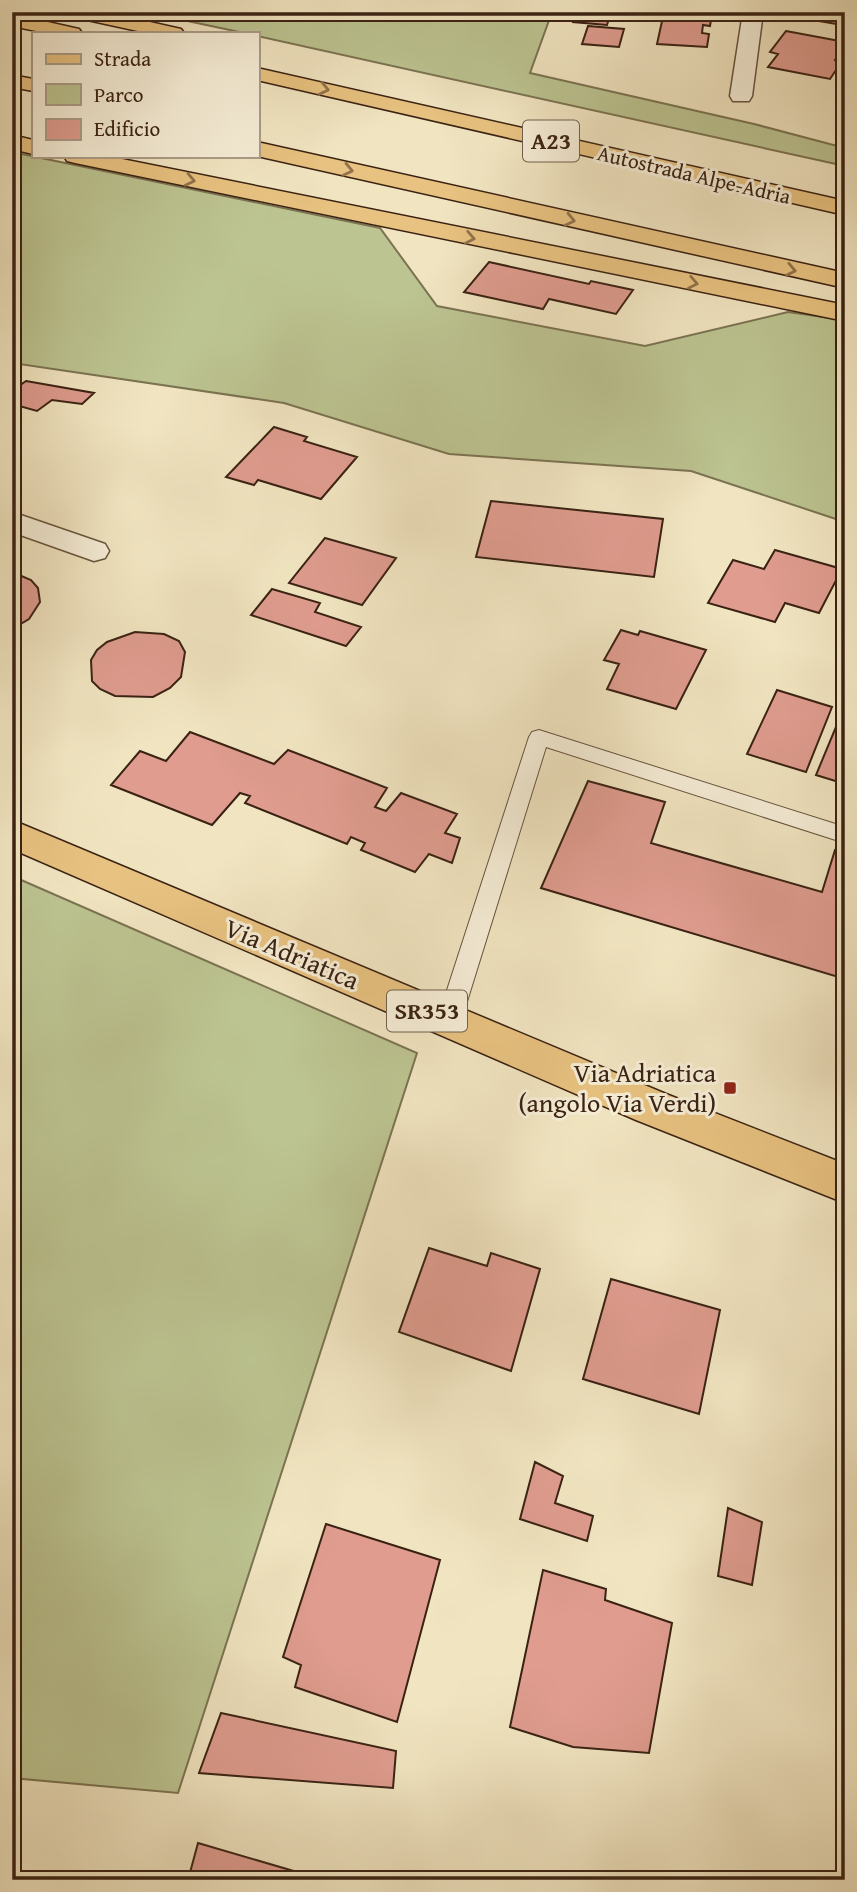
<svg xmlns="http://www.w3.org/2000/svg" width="857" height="1892" viewBox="0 0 857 1892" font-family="'Gentium Book Plus',serif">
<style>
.green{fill:#bcc491;stroke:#7b7352;stroke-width:2}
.building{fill:#df9c8f;stroke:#3a2213;stroke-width:2}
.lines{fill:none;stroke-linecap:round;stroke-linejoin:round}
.lane-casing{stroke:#68533e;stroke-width:2}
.street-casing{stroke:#68533e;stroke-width:3}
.primary-casing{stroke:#3a2213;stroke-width:3}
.highway-casing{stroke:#3a2213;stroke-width:3}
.lane{fill:#f6eed7;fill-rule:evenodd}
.street{fill:#f6eed7;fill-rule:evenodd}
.primary{fill:#e8c280;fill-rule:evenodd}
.highway{fill:#e8c280;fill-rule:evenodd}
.oneway{stroke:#91724a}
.poi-dot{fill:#8f2418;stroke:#f6eed7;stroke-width:2.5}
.labels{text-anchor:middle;stroke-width:6;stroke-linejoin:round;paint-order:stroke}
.far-street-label{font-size:21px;fill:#3a2213;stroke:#f6eed7}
.shield{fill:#f6eed7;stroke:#725f4e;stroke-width:2}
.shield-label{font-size:24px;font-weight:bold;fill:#3a2213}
.street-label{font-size:26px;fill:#3a2213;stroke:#f6eed7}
.poi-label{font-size:26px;fill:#3a2213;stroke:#f6eed7;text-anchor:end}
</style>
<rect width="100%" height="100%" fill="#f1e5c1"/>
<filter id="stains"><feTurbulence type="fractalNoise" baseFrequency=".00286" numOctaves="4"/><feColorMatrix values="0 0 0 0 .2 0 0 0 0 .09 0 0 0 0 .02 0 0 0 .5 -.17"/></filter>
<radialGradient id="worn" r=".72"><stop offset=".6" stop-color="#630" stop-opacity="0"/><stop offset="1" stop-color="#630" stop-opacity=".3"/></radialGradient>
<path class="green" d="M145,12H552L530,73L754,124L845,148V166L257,36V33H244Z
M12,152L380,228L437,306L645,346L788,312L845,320V522L691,471L449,454L284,403L12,363Z
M12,876L417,1053L178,1793L12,1778Z"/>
<path class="building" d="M576,12H611L607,25L573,22Z
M664,12L712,14L710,26L703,25L702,33L709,34L707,47L657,44Z
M799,12H845V22L842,25L807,19L810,14Z
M588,26L624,29L619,47L582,44Z
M786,31L845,42L835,60L842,61L830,79L768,67L778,54L770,52Z
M489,262L589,284L591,281L633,290L616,314L549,299L543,309L464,292Z
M26,381L94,393L82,404L52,400L37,411L12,404V391Z
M274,427L307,437L304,441L357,457L321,499L258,480L254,485L226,477Z
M491,501L663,519L654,577L476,557Z
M325,538L396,558L362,605L289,583Z
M775,550L842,569L819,613L785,603L775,622L708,603L733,560L764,569Z
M12,572L31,580L38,588L40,602L29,619L12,629Z
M272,589L320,603L315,612L361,627L346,646L251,615Z
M621,630L638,635L640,631L706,650L676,709L607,689L619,664L604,660Z
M135,632L164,634L179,641L185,652L181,677L170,688L153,697L115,696L100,689L92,681L91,660L97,650L107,642Z
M777,690L832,707L806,772L747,754Z
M843,710H845V784L816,775Z
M190,732L274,764L288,750L387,788L375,807L386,811L401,793L457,814L445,833L460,838L452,863L429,854L415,872L361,850L365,843L351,837L347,844L245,803L250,796L240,793L212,825L111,785L140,751L166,761Z
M588,781L665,802L651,843L822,892L835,850L845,853V979L541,888Z
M429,1248L487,1266L491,1253L540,1269L511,1371L399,1332Z
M611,1279L720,1310L699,1414L583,1379Z
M535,1462L563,1476L555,1503L593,1516L587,1541L520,1519Z
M728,1508L762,1522L752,1585L718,1576Z
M326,1524L440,1560L397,1722L295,1687L301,1665L283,1657Z
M543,1570L606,1589L605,1600L672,1623L649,1753L573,1747L510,1727Z
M221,1713L396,1751L393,1788L199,1773Z
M198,1843L321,1879V1880H188Z"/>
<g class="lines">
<g class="lane-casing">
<path id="lane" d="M539,730L845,827V843L546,747L461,1021L457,1028L449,1031L441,1028L437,1021L529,737L532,732Z"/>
</g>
<g class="street-casing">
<path id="street" d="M743,12H763L752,96L749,101H733L730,96Z
M12,512L105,544L109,551L105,558L94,561L12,532Z"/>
</g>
<g class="primary-casing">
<path id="primary" d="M12,820L666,1094L845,1164V1203L636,1120L12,849Z"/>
</g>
<g class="highway-casing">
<path id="highway" d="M66,12H105L181,29L184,33H147L69,16Z
M12,14L79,29L82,33H46L12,26Z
M257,68L845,201V215L257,80Z
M12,75L33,79V91L12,87Z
M12,135L33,140V154L12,149Z
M257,142L845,273V288L257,156Z
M64,156H107L845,305V321L75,163L67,161Z"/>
</g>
<use href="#lane" class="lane"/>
<use href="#street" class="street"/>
<use href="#primary" class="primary"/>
<use href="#highway" class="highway"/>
</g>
<defs><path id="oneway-chevron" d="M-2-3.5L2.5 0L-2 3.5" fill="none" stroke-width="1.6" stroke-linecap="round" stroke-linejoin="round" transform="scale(1.75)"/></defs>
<g class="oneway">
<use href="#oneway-chevron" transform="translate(324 89) rotate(13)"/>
<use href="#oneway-chevron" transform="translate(348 170) rotate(13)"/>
<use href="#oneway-chevron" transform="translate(190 180) rotate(12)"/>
<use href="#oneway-chevron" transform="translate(570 220) rotate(13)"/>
<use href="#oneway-chevron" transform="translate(470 238) rotate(11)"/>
<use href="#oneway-chevron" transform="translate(791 270) rotate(12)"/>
<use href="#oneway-chevron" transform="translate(693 283) rotate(11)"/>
</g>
<rect class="poi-dot" x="723" y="1081" width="14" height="14" rx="3.5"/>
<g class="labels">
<g class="far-street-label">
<text transform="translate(694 175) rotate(13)" y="7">Autostrada Alpe-Adria</text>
</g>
<g class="shield">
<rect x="523" y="120.5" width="56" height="41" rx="5"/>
<rect x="387" y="990.5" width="80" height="41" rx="5"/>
</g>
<g class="shield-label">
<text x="551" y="149">A23</text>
<text x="427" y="1019">SR353</text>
</g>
<g class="street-label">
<text transform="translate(292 954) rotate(23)" y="9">Via Adriatica</text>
</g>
<g class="poi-label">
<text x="716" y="1082">Via Adriatica<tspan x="716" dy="30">(angolo Via Verdi)</tspan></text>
</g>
</g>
<rect width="857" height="1892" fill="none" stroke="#f1e5c1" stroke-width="42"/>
<rect x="14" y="14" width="829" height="1864" fill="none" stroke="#3a2213" stroke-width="3.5"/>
<rect x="21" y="21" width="815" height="1850" fill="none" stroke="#3a2213" stroke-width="2"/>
<rect x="32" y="32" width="228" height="126" fill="#f6eed7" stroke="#ab9c89" stroke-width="2"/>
<rect x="46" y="54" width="35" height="10" fill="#e8c280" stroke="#ab9c89" stroke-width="2"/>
<text x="94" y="66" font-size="21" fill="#3a2213">Strada</text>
<rect x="46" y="84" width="35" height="21" fill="#bcc491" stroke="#ab9c89" stroke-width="2"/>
<text x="94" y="102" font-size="21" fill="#3a2213">Parco</text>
<rect x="46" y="119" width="35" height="21" fill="#df9c8f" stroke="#ab9c89" stroke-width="2"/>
<text x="94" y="136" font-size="21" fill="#3a2213">Edificio</text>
<rect width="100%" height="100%" filter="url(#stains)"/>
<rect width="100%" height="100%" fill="url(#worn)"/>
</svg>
